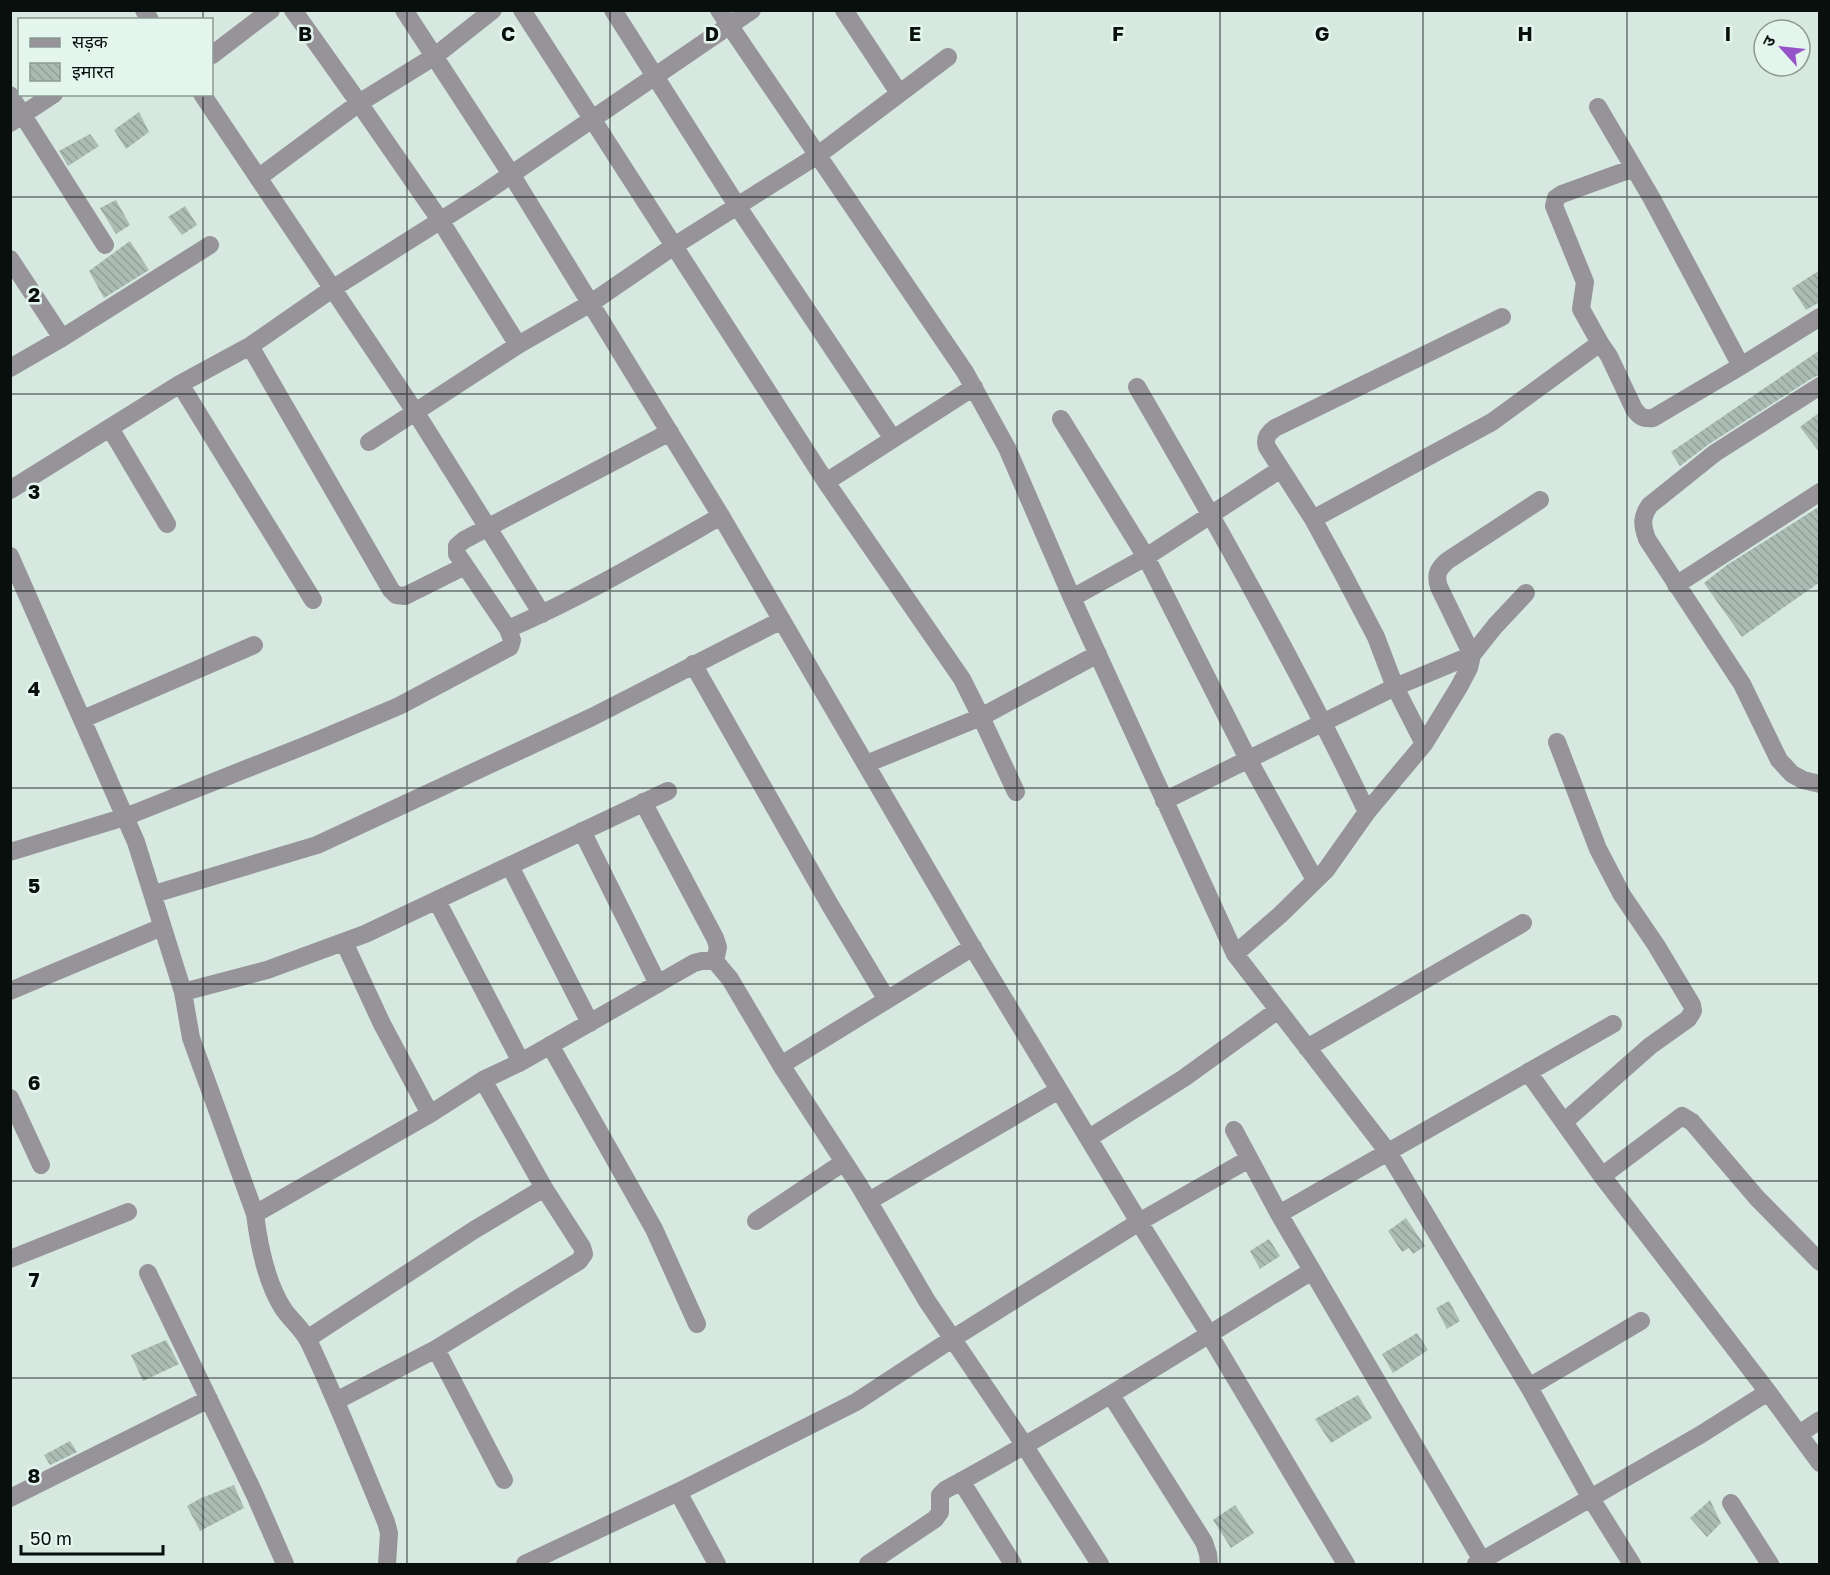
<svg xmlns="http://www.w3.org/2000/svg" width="1830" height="1575" viewBox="0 0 1830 1575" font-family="'Golos Text','Noto Sans Devanagari',sans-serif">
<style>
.building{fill:url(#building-back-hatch)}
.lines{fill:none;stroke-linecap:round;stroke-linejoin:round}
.minor{stroke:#969399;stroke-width:18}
.grid{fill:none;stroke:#090f0c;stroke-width:1.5;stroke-opacity:0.55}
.grid-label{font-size:20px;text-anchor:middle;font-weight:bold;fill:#090f0c;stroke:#e3f5ed;stroke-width:5;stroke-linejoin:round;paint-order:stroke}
</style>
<defs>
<pattern id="building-back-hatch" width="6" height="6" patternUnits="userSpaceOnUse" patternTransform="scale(1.5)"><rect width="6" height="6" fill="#abbcb4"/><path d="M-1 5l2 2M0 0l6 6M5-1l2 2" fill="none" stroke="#92a09a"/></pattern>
</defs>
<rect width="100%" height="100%" fill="#d6e8e0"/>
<path class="building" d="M139,112L149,132L126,149L114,130Z
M90,134L99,146L68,166L59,151Z
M116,200L130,225L116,234L100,208Z
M185,206L197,225L182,235L168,217Z
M130,241L149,270L104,298L89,271Z
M1820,270V302L1806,310L1792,288Z
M1820,350V375L1814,377L1709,444L1680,466L1671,452Z
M1820,412V453L1800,427Z
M1820,506V582L1742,637L1704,583L1727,565Z
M1406,1218L1425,1246L1413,1254L1409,1248L1402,1252L1388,1231Z
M1269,1239L1280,1256L1260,1269L1250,1251Z
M1449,1301L1460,1321L1447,1329L1436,1308Z
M1417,1333L1428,1350L1393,1373L1382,1354Z
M166,1340L179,1364L143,1381L131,1355Z
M1358,1395L1372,1418L1331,1443L1315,1419Z
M70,1441L77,1452L50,1465L44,1455Z
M234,1485L244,1508L200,1531L187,1506L199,1499Z
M1710,1500L1721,1523L1707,1537L1690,1518Z
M1235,1505L1254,1533L1231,1548L1213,1520Z"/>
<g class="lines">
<path class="minor" d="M144,10L150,20
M293,10L359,103L440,220L518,345
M404,10L511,174L721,516L970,943L1139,1222L1209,1334L1346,1564
M522,10L826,482L962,679L981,717L1016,792
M613,10L738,207L893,439
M719,10L965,372L1007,448L1072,598L1235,954L1388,1152L1529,1387L1590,1497L1632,1564
M844,10L899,93
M212,55L271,10
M202,94L416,413L542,614
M10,95L105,245
M1598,107L1651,197L1741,366
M10,123L54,94
M258,178L359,103L435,56L493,10
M10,259L62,338
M1600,343L1581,309L1585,282L1554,206L1556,198L1562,194L1634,168
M250,346L391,590L396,595L405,596L465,566
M10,368L62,338L210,245
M180,384L313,600
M1820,386L1715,453L1650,505C1641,517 1642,525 1647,539L1742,684L1779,760L1792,774L1803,780L1820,784
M1137,387C1218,526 1297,666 1367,812
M1061,419L1146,557L1248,759L1315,880
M110,428L167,524
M369,442L518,345L591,303L674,246L818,155L948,57
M826,482L974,387
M10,490L180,384L250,346L332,289L484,193L752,10
M1313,519L1492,422L1600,343L1609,356L1634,409C1640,417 1643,419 1653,418L1741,366L1820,317
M10,556L136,842L183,992L191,1038L255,1214C259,1246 266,1283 284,1310C292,1321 303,1330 309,1342C337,1401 361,1462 386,1522L389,1533L387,1564
M1676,585L1820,492
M1072,598L1146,557L1281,469
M508,629L457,554V546L464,540L670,432
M693,664L830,905L887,1000
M83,719L254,645
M1557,742L1598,849L1622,895L1656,945L1692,1005L1693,1011L1688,1019L1650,1046L1564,1122
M1424,744L1395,687L1376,637L1343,574L1313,519L1267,447C1264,438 1268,433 1275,428L1502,317
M866,764L981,717L1098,654
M1164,801L1395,687L1472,655L1495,626L1526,593
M643,802L715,938L718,947L715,961
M582,831L658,984
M10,852L125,817L314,742L399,706L510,647L512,640L508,629C582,597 651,556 721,516
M510,866L590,1023
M154,894L317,845L592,717L782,620
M437,901L521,1062
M344,942L382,1024L430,1114
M1235,954L1280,915L1326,870L1367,812L1424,744L1459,687L1469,668L1472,655L1439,587C1435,575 1438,569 1447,561L1540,500
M10,991L162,927
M183,992L267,970L365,934L668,791
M550,1045L654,1229L697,1324
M1307,1048L1523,923
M781,1065L973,947
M1528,1072L1602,1176
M10,1098L41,1165
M1234,1130L1279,1214
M1089,1138L1184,1078L1278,1010
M869,1201L1059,1090
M255,1214L430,1114L483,1080L521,1062L694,963L702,961H715L730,979L781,1065L859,1185L927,1301L1017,1434L1100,1564
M756,1221L844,1162
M10,1259L128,1212
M1820,1262L1757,1198L1692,1122L1682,1116L1602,1176L1768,1392L1820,1463
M148,1273L254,1493L285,1564
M307,1339L474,1230L544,1188
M436,1349L579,1261L584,1254L582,1247L544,1188L483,1080
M1529,1387L1641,1321
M1111,1395L1204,1542L1208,1554L1209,1564
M336,1401L436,1349L504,1480
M1799,1434L1820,1420
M961,1481L1013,1564
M678,1492L717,1564
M10,1498L209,1399
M1731,1503L1770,1564
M525,1564L678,1492L856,1402L952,1339L1139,1222L1249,1159
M868,1564L935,1519L940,1512V1495L945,1490C1070,1422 1191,1345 1312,1271
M1476,1564L1700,1435L1768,1392
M1484,1564L1279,1214L1613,1024"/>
</g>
<path class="grid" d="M203,10V20M407,10V1564M610,10V1564M813,10V1564M1017,10V1564M1220,10V1564M1423,10V1564M1627,10V1564M203,94V1564M10,197H1820M10,394H1820M10,591H1820M10,788H1820M10,984H1820M10,1181H1820M10,1378H1820"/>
<g class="grid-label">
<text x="305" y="41">B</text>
<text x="508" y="41">C</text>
<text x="712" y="41">D</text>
<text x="915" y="41">E</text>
<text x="1118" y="41">F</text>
<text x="1322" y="41">G</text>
<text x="1525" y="41">H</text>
<text x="1728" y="41">I</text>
<text x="34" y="302">2</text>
<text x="34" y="499">3</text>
<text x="34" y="696">4</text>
<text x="34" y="893">5</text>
<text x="34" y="1090">6</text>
<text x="34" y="1287">7</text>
<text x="34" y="1483">8</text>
</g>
<rect width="1830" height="1575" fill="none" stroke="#090f0c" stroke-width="24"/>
<rect x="18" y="18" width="195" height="78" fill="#e3f5ed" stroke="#8c9993" stroke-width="1.5"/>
<rect x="30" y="38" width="30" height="9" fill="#969399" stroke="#8c9993" stroke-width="1.5"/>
<text x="72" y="48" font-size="18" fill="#090f0c">सड़क</text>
<rect x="30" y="63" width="30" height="18" fill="url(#building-back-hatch)" stroke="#8c9993" stroke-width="1.5"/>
<text x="72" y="78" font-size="18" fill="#090f0c">इमारत</text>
<g transform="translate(1782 48) rotate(297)"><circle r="28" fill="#e3f5ed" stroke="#8c9993" stroke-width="1.5"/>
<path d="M0-4.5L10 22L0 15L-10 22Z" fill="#9652c7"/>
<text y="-9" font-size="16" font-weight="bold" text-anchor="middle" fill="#090f0c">उ</text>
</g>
<path d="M21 1545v9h142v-9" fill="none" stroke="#090f0c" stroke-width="3"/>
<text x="30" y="1545" font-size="18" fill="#090f0c" stroke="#e3f5ed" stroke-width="4.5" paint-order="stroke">50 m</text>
</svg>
